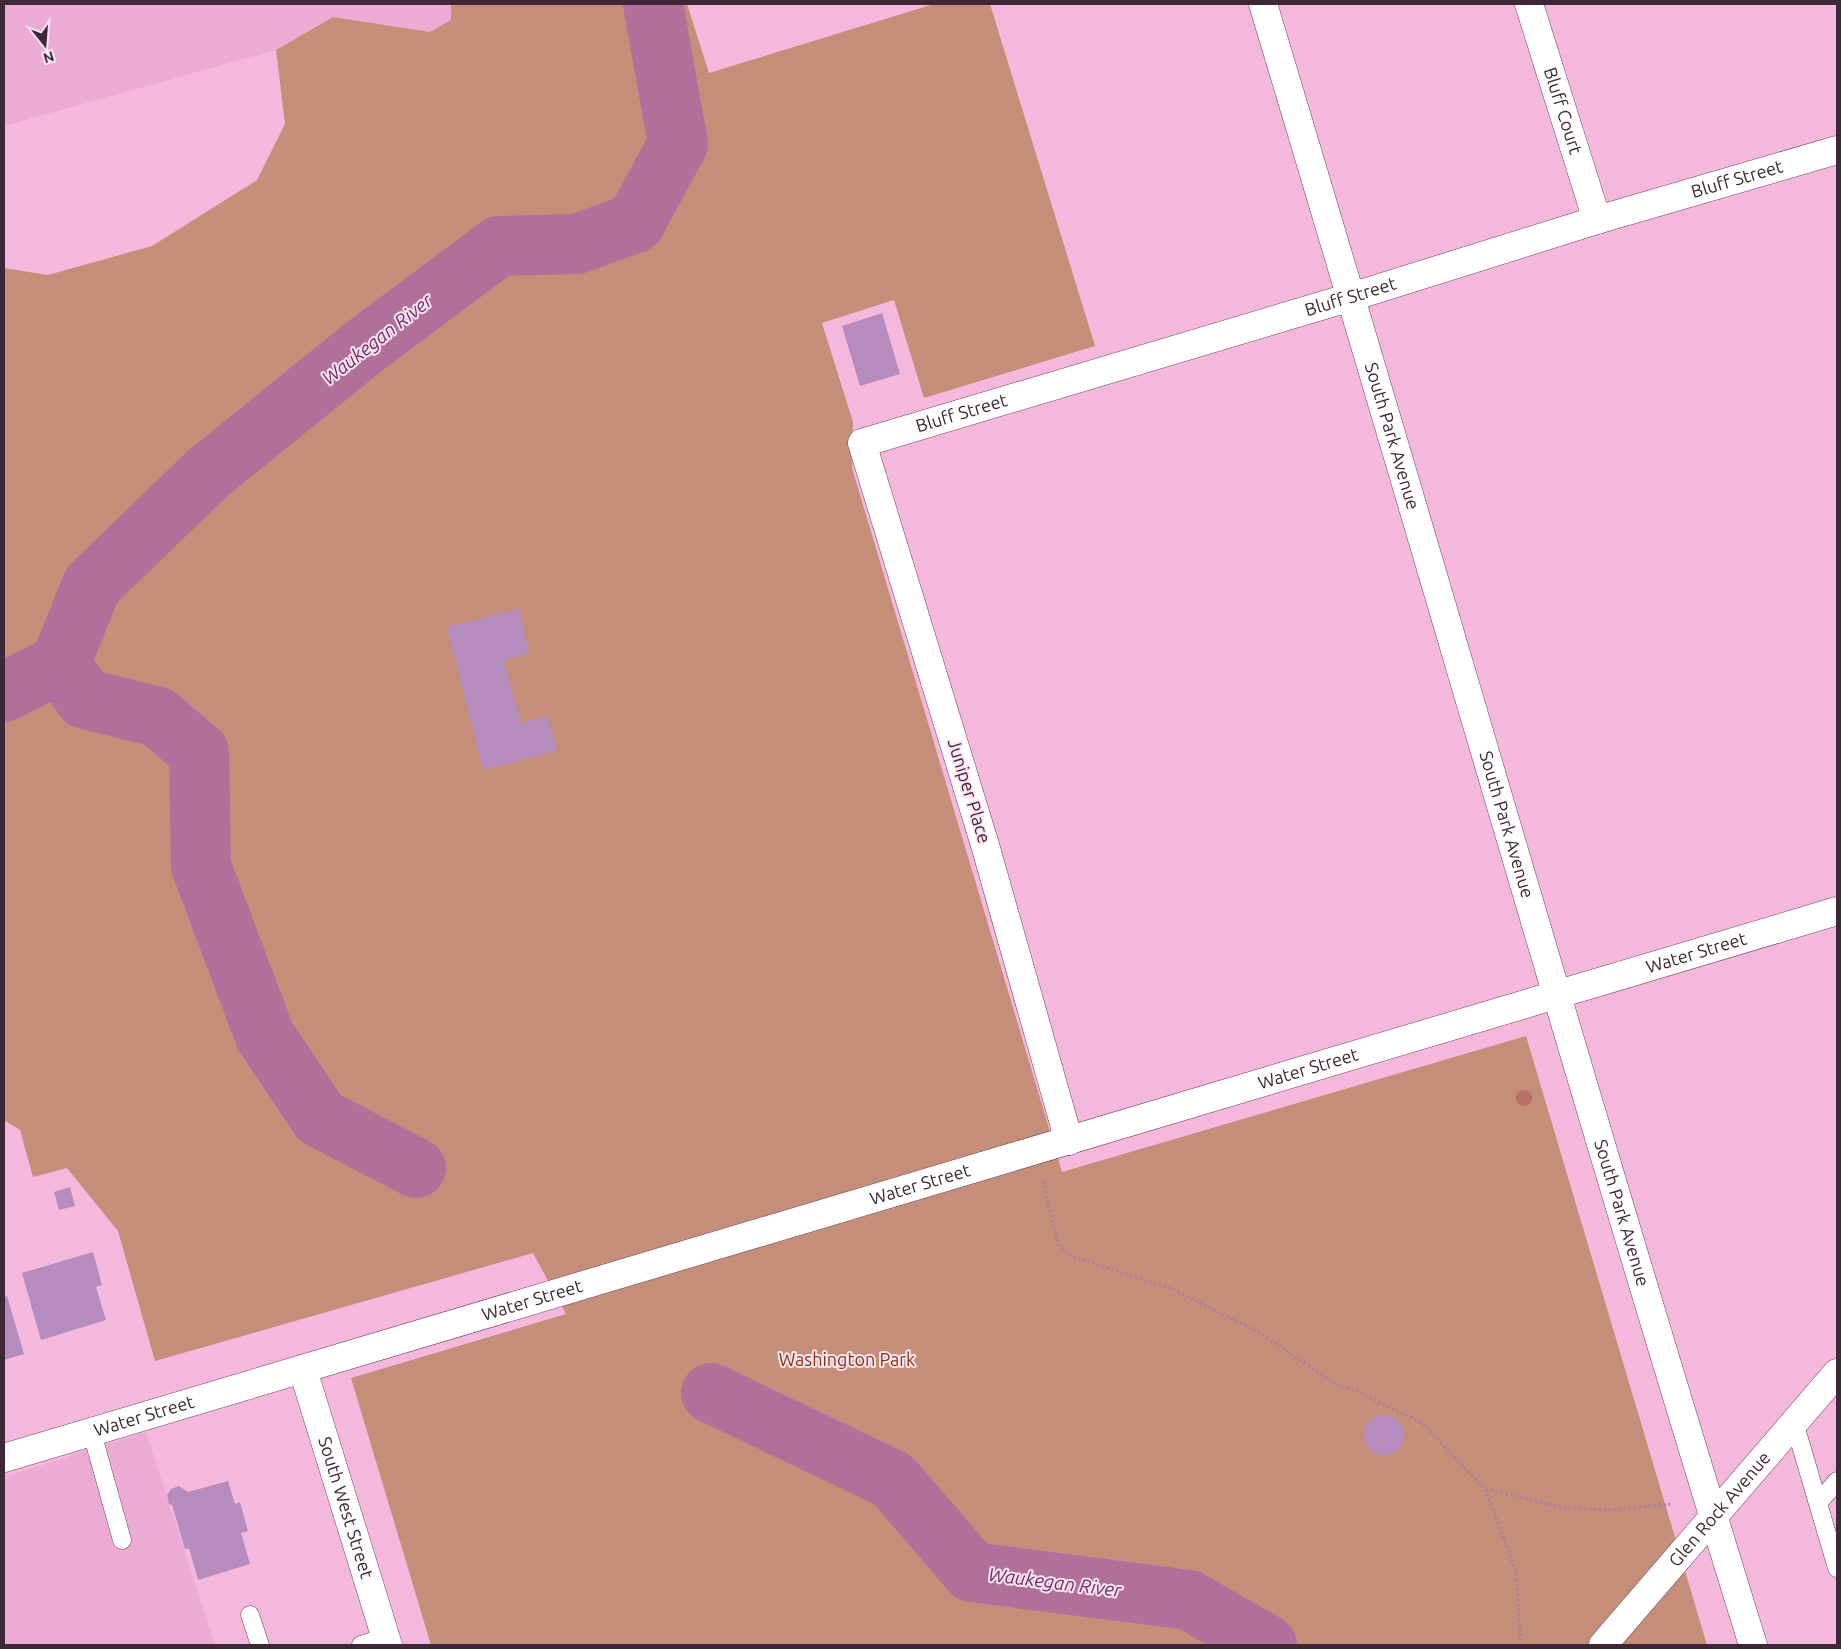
<svg xmlns="http://www.w3.org/2000/svg" width="1841" height="1649" viewBox="0 0 1841 1649" font-family="Ubuntu,sans-serif">
<style>
.built{fill:#ecabd4}
.green{fill:#c58e79}
.lines{fill:none;stroke-linecap:round;stroke-linejoin:round}
.river{stroke:#b1709a;stroke-width:60}
.building{fill:#b58cbd}
.lane-casing{stroke:#713f60;stroke-width:19}
.street-casing{stroke:#713f60;stroke-width:29}
.secondary-casing{stroke:#713f60;stroke-width:29}
.path{stroke:#ad809c;stroke-width:3;stroke-dasharray:2.5 2.5;stroke-linecap:butt}
.lane{stroke:#fff;stroke-width:18}
.street{stroke:#fff;stroke-width:28}
.secondary{stroke:#fff;stroke-width:28}
.tree{fill:#ba6f68}
.labels{text-anchor:middle;stroke-width:4;stroke-linejoin:round;paint-order:stroke}
.street-label{font-size:18px;fill:#3e2736;stroke:#fee5f4}
.park-label{font-size:18px;fill:#8a3309;stroke:#fee5f4}
.water-label{font-size:19px;font-style:italic;fill:#782960;stroke:#fee5f4}
</style>
<rect width="100%" height="100%" fill="#f4b8dd"/>
<path class="built" d="M4,4H451V20L430,32L333,17L276,50L4,126Z
M146,1432L215,1645H4V1477Z"/>
<path class="green" d="M451,4H687L709,73L934,4H990L1095,346L924,398L894,300L822,323L853,422L852,468L1062,1172L1526,1036L1707,1645H431L351,1378L566,1314L533,1253L155,1361L118,1231L67,1168L33,1177L20,1130L4,1120V268L48,275L152,246L257,180L285,124L276,50L333,17L430,32L451,20Z"/>
<g class="lines">
<path class="river" d="M60,664L85,699L158,717L199,752L201,866L265,1036L320,1118L416,1168
M4,692L60,664L92,585L207,474L365,346L499,246L577,244L635,223L678,144L653,4
M711,1393L893,1480L972,1572L1189,1600L1267,1645"/>
</g>
<path class="building" d="M882,313L900,374L860,386L842,326Z
M519,609L529,653L504,660L521,723L547,716L557,751L483,770L447,627Z
M70,1187L75,1206L59,1210L54,1192Z
M93,1252L102,1285L96,1287L106,1320L41,1340L22,1273Z
M7,1296L24,1354L4,1360V1297Z
M1364 1435a20 20 0 1 1 40 0a20 20 0 1 1-40 0Z
M228,1481L235,1504L240,1502L248,1531L241,1533L250,1564L198,1580L189,1548L185,1549L172,1505L169,1504L167,1495L171,1489L179,1486L188,1492Z"/>
<g class="lines">
<g class="lane-casing">
<path id="lane" d="M1794,1422L1837,1568
M92,1433L122,1540
M1819,1502L1837,1481
M250,1615L260,1645
M361,1645L385,1637"/>
</g>
<g class="street-casing">
<g id="street">
<path id="s1" d="M1263,4C1428,550 1584,1100 1753,1645"/>
<path id="s2" d="M1529,4L1597,220"/>
<path id="s3" d="M1069,1141L985,845L862,443L1351,297L1597,220L1837,150"/>
<path id="s4" d="M303,1370L388,1645"/>
<path id="s5" d="M4,1458L1837,911"/>
</g>
</g>
<g class="secondary-casing">
<g id="secondary">
<path id="s6" d="M1603,1645L1837,1373"/>
</g>
</g>
<path class="path" d="M1043,1181L1058,1245L1069,1255L1175,1290L1258,1332L1336,1384L1354,1390L1422,1423L1485,1489L1516,1572L1521,1645
M1486,1489L1565,1508L1612,1510L1670,1504"/>
<use href="#lane" class="lane"/>
<use href="#street" class="street"/>
<use href="#secondary" class="secondary"/>
</g>
<circle class="tree" cx="1524" cy="1098" r="8"/>
<g class="labels">
<g class="street-label">
<text dy="6" stroke="none"><textPath href="#s2" startOffset="112">Bluff Court</textPath></text>
<text dy="6" stroke="none"><textPath href="#s3" startOffset="1642">Bluff Street</textPath></text>
<text dy="6" stroke="none"><textPath href="#s3" startOffset="1238">Bluff Street</textPath></text>
<text dy="6" stroke="none"><textPath href="#s3" startOffset="832">Bluff Street</textPath></text>
<text dy="6" stroke="none"><textPath href="#s1" startOffset="451">South Park Avenue</textPath></text>
<text transform="translate(969 791) rotate(73)" y="6">Juniper Place</text>
<text dy="6" stroke="none"><textPath href="#s1" startOffset="856">South Park Avenue</textPath></text>
<text dy="6" stroke="none"><textPath href="#s5" startOffset="1766">Water Street</textPath></text>
<text dy="6" stroke="none"><textPath href="#s5" startOffset="1361">Water Street</textPath></text>
<text dy="6" stroke="none"><textPath href="#s5" startOffset="956">Water Street</textPath></text>
<text dy="6" stroke="none"><textPath href="#s1" startOffset="1261">South Park Avenue</textPath></text>
<text dy="6" stroke="none"><textPath href="#s5" startOffset="551">Water Street</textPath></text>
<text dy="6" stroke="none"><textPath href="#s5" startOffset="146">Water Street</textPath></text>
<text dy="6" stroke="none"><textPath href="#s4" startOffset="144">South West Street</textPath></text>
<text dy="6" stroke="none"><textPath href="#s6" startOffset="179">Glen Rock Avenue</textPath></text>
</g>
<g class="park-label">
<text x="847" y="1366">Washington Park</text>
</g>
<g class="water-label">
<text transform="translate(377 339) rotate(-38)" y="7">Waukegan River</text>
<text transform="translate(1055 1582) rotate(7)" y="7">Waukegan River</text>
</g>
</g>
<rect width="1841" height="1649" fill="none" stroke="#3e2736" stroke-width="10"/>
<g transform="translate(45 45) rotate(163)" stroke="#fee5f4" stroke-width="4" paint-order="stroke">
<path d="M0-4L9 19L0 12L-9 19Z" fill="#3e2736"/>
<text y="-8" font-size="14" font-weight="bold" text-anchor="middle" fill="#3e2736">N</text>
</g>
</svg>
